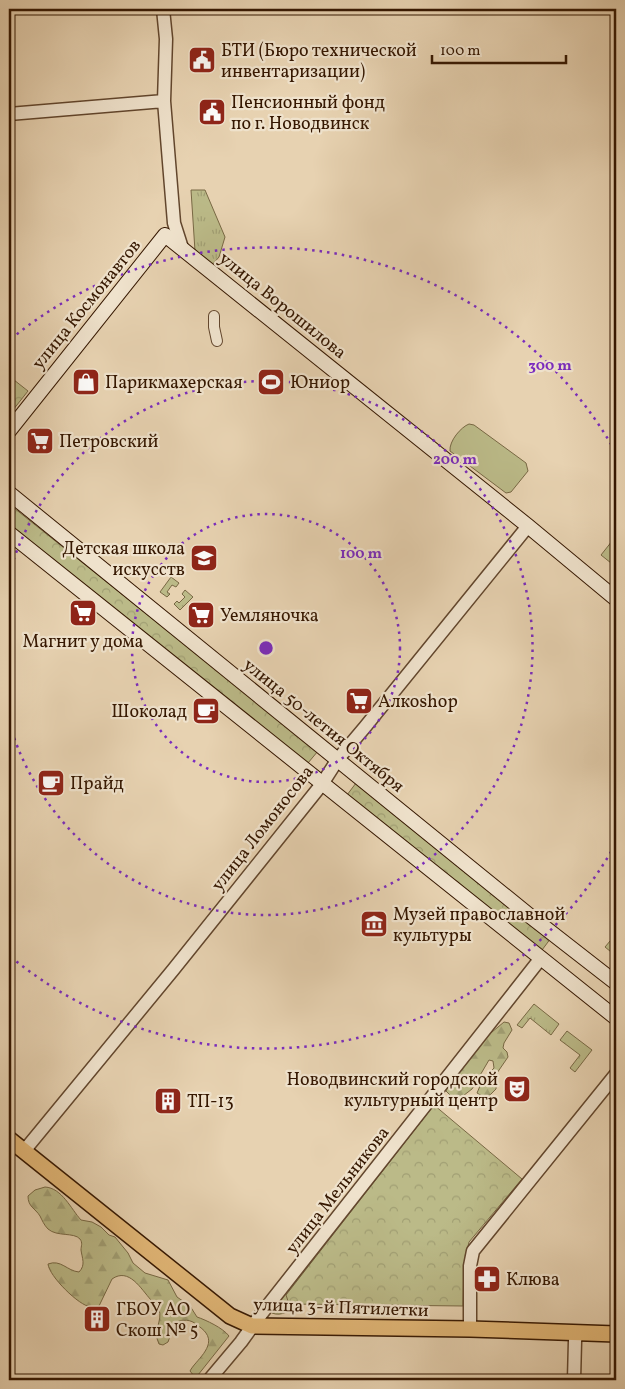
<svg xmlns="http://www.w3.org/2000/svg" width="625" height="1389" viewBox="0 0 625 1389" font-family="Vollkorn,serif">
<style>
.grass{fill:url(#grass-tufts);stroke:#786844}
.forest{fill:url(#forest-firs);stroke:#786844}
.park{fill:url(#park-crowns);stroke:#786844}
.garden{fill:#bbba88;stroke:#786844}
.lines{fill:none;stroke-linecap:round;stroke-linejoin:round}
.minor-casing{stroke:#62462d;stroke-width:12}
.tertiary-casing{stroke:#62462d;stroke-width:15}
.secondary-casing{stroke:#351701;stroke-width:16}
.primary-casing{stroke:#351701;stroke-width:18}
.minor{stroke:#efe2cc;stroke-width:10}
.tertiary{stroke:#efe2cc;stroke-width:12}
.secondary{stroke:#efe2cc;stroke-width:14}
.primary{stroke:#e4b978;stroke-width:15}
.ring{fill:none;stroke:#7b2cbf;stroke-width:2.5;stroke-dasharray:2.5 5}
.labels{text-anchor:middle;stroke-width:4.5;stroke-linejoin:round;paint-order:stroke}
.poi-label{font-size:18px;fill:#351701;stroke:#efe2cc;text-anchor:start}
.street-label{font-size:18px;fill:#351701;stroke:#efe2cc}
.centre{fill:#7b2cbf;stroke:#efe2cc;stroke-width:2.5}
.ring-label{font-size:15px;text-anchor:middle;font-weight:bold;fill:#7b2cbf;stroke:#efe2cc;stroke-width:4.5;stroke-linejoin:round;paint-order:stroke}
</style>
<defs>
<pattern id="grass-tufts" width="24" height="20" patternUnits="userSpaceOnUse" patternTransform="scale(1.25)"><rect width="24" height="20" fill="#bbba88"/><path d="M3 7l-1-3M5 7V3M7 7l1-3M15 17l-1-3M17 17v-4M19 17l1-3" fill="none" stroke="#a19f74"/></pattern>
<pattern id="forest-firs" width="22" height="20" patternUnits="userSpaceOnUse" patternTransform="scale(1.25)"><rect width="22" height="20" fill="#bbba88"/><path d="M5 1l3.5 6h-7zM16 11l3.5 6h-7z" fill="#a19f74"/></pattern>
<pattern id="park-crowns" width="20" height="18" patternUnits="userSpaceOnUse" patternTransform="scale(1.25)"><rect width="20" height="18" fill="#bbba88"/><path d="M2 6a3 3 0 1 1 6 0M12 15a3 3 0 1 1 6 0" fill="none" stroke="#a19f74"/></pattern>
</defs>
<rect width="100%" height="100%" fill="#e7d2b1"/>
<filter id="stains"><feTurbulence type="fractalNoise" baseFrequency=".004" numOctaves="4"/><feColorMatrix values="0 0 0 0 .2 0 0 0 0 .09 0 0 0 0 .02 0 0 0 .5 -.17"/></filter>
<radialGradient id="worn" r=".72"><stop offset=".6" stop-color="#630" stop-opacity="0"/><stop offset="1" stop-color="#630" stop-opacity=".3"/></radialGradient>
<path class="grass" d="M191,190H205L225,237L219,257L212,265L195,251Z
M171,577L179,583L176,587L172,585L167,592L170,594L167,597L160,592Z
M185,590L193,597L180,610L174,604L177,601L179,603L185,597L182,594Z
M616,934V956L605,947Z
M534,1004L559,1024L551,1035L530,1018L522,1028L517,1025Z
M567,1031L592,1050L575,1072L570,1068L580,1055L560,1040Z"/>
<path class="forest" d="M504,1022L509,1023L512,1030L504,1043L503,1048L507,1052L508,1057L497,1073L496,1089L490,1095L484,1097L477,1093L483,1079L494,1068L493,1061L489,1060L472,1089L459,1099L452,1097L446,1091V1086L479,1048L480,1042Z
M45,1187C62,1188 71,1209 81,1220L92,1222L101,1227L109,1235L115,1237L128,1253L133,1263L145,1273L168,1280L177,1297L190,1306L197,1317C206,1320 223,1328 229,1336L198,1375L194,1376L190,1371C195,1361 216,1347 206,1333C204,1330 200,1327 197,1325C191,1319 182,1319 175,1323L168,1342L163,1345L159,1344C152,1330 163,1322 159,1309C157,1306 154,1303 151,1300C141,1289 129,1267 112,1279L99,1306C96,1307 94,1308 91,1307C79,1306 49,1276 48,1264C61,1259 67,1271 79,1272C86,1265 82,1258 81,1250C81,1246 83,1243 80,1239C74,1232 57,1237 48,1229C44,1225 42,1220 40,1216C35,1208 28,1207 28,1196L35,1190Z
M314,1259L300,1304C292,1310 281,1317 272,1313L271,1308L309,1260Z"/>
<path class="park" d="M9,376L28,391L9,415Z
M9,504L318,751L308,763L9,524Z
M356,783L551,938L542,950L347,795Z
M434,1105L522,1179L469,1242L464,1264L463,1306L289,1304L286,1295Z"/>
<path class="garden" d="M469,424L474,425L526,463L528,471L511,492L506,493L450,451C449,441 461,427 469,424Z
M616,536V567L601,555Z"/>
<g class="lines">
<g class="minor-casing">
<path id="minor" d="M214,316V327L217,341"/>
</g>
<g class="tertiary-casing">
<path id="tertiary" d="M163,9L166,39L164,101L174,223L182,248
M9,114L164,101
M24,1151L173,970L322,784L338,759L365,727L528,526
M470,1329V1266L473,1251L616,1074
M209,1380L241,1342L262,1313L541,958
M574,1380L575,1341L577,1332"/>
</g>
<g class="secondary-casing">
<path id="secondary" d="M9,431L165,235L528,526L616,599
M9,493L530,916L616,983
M9,533L616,1018"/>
</g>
<g class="primary-casing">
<path id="primary" d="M9,1139L230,1316L252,1326L470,1329L616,1334"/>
</g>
<use href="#minor" class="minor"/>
<use href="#tertiary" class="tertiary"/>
<use href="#secondary" class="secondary"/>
<use href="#primary" class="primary"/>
</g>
<g class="ring">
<circle cx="266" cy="648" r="134"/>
<path d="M9 574A267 267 0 1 1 9 722"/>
<path d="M615 845A401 401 0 0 1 11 957M11 339A401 401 0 0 1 615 451"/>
</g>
<defs>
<g id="civic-square" transform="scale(1.4375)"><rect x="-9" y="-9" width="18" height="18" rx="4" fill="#8f2418" stroke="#efe2cc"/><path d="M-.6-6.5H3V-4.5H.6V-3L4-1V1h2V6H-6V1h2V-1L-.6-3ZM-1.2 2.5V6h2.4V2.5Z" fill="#fff"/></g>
<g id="shop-square" transform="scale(1.4375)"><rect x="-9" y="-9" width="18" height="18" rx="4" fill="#8f2418" stroke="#efe2cc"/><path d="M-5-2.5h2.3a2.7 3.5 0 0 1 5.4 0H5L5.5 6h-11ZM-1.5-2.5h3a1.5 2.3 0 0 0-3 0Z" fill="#fff"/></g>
<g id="stadium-square" transform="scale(1.4375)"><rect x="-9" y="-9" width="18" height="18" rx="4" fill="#8f2418" stroke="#efe2cc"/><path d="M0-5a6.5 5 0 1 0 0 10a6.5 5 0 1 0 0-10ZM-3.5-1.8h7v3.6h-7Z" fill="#fff"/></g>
<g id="supermarket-square" transform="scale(1.4375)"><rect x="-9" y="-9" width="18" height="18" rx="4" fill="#8f2418" stroke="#efe2cc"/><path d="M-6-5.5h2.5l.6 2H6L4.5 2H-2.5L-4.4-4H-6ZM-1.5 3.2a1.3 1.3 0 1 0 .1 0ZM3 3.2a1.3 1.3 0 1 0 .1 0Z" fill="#fff"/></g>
<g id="school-square" transform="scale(1.4375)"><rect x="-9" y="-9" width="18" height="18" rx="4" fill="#8f2418" stroke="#efe2cc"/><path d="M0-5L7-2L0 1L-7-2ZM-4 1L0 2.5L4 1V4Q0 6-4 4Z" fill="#fff"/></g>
<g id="cafe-square" transform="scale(1.4375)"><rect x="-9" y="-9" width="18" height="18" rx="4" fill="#8f2418" stroke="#efe2cc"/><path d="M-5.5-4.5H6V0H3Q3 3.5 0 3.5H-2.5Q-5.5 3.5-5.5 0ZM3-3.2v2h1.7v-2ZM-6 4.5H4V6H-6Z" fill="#fff"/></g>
<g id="museum-square" transform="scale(1.4375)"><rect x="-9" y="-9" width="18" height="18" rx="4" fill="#8f2418" stroke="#efe2cc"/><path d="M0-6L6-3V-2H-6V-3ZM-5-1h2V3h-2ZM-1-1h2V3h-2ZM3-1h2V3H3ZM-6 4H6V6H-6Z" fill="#fff"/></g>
<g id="theatre-square" transform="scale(1.4375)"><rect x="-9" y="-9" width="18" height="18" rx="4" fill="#8f2418" stroke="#efe2cc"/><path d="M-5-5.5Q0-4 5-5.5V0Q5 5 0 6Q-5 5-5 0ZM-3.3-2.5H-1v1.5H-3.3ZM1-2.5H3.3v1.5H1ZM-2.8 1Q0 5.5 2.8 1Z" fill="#fff"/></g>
<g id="building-square" transform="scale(1.4375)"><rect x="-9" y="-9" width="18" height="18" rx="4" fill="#8f2418" stroke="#efe2cc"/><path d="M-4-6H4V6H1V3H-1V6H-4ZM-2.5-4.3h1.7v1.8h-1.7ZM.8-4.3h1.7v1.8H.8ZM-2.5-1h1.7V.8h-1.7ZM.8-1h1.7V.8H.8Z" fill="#fff"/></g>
<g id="pharmacy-square" transform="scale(1.4375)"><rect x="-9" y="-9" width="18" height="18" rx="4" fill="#8f2418" stroke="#efe2cc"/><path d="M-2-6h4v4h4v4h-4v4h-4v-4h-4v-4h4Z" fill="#fff"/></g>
</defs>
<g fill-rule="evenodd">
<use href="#civic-square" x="202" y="60"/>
<use href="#civic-square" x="212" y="112"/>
<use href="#shop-square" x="86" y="382"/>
<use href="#stadium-square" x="271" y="382"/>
<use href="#supermarket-square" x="40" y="441"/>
<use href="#school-square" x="204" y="558"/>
<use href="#supermarket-square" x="83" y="613"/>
<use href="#supermarket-square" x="201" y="615"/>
<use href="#supermarket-square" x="359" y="701"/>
<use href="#cafe-square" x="206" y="711"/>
<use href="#cafe-square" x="51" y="783"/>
<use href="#museum-square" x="374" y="924"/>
<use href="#theatre-square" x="517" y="1089"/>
<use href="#building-square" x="168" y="1101"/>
<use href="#pharmacy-square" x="487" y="1279"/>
<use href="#building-square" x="97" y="1319"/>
</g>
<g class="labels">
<g class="poi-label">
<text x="221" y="56">БТИ (Бюро технической<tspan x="221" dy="21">инвентаризации)</tspan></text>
<text x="231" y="108">Пенсионный фонд<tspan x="231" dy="21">по г. Новодвинск</tspan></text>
<text x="105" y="388">Парикмахерская</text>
<text x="290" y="388">Юниор</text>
<text x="59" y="447">Петровский</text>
<text x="185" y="554" text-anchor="end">Детская школа<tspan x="185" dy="21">искусств</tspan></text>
<text x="220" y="621">Уемляночка</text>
<text x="83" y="647" text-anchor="middle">Магнит у дома</text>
<text x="378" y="707">Алкоshop</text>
<text x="187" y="717" text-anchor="end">Шоколад</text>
<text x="70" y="789">Прайд</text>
<text x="393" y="920">Музей православной<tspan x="393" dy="21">культуры</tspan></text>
<text x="498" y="1085" text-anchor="end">Новодвинский городской<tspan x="498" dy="21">культурный центр</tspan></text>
<text x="187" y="1107">ТП-13</text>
<text x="506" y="1285">Клюва</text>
<text x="116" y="1315">ГБОУ АО<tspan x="116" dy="21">Скош № 5</tspan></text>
</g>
<g class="street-label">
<text transform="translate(86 304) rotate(-51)" y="6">улица Космонавтов</text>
<text transform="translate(283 305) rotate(39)" y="6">улица Ворошилова</text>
<text transform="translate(324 725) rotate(39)" y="6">улица 50-летия Октября</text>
<text transform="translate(262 828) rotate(-52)" y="6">улица Ломоносова</text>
<text transform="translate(337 1190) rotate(-52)" y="6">улица Мельникова</text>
<text transform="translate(341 1307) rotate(2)" y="6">улица 3-й Пятилетки</text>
</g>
</g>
<circle cx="266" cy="648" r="8" class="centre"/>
<g class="ring-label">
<text x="550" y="370">300 m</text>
<text x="455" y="464">200 m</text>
<text x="361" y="558">100 m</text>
</g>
<rect width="625" height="1389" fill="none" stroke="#e7d2b1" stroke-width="30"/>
<rect x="10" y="10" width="605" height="1369" fill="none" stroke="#351701" stroke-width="2.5"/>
<rect x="15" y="15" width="595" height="1359" fill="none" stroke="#351701"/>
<path d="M432 55v8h134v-8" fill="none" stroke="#351701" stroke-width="2.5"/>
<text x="440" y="55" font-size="15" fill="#351701" stroke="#efe2cc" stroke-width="4" paint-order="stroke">100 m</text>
<rect width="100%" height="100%" filter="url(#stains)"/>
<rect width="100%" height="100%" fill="url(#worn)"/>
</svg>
